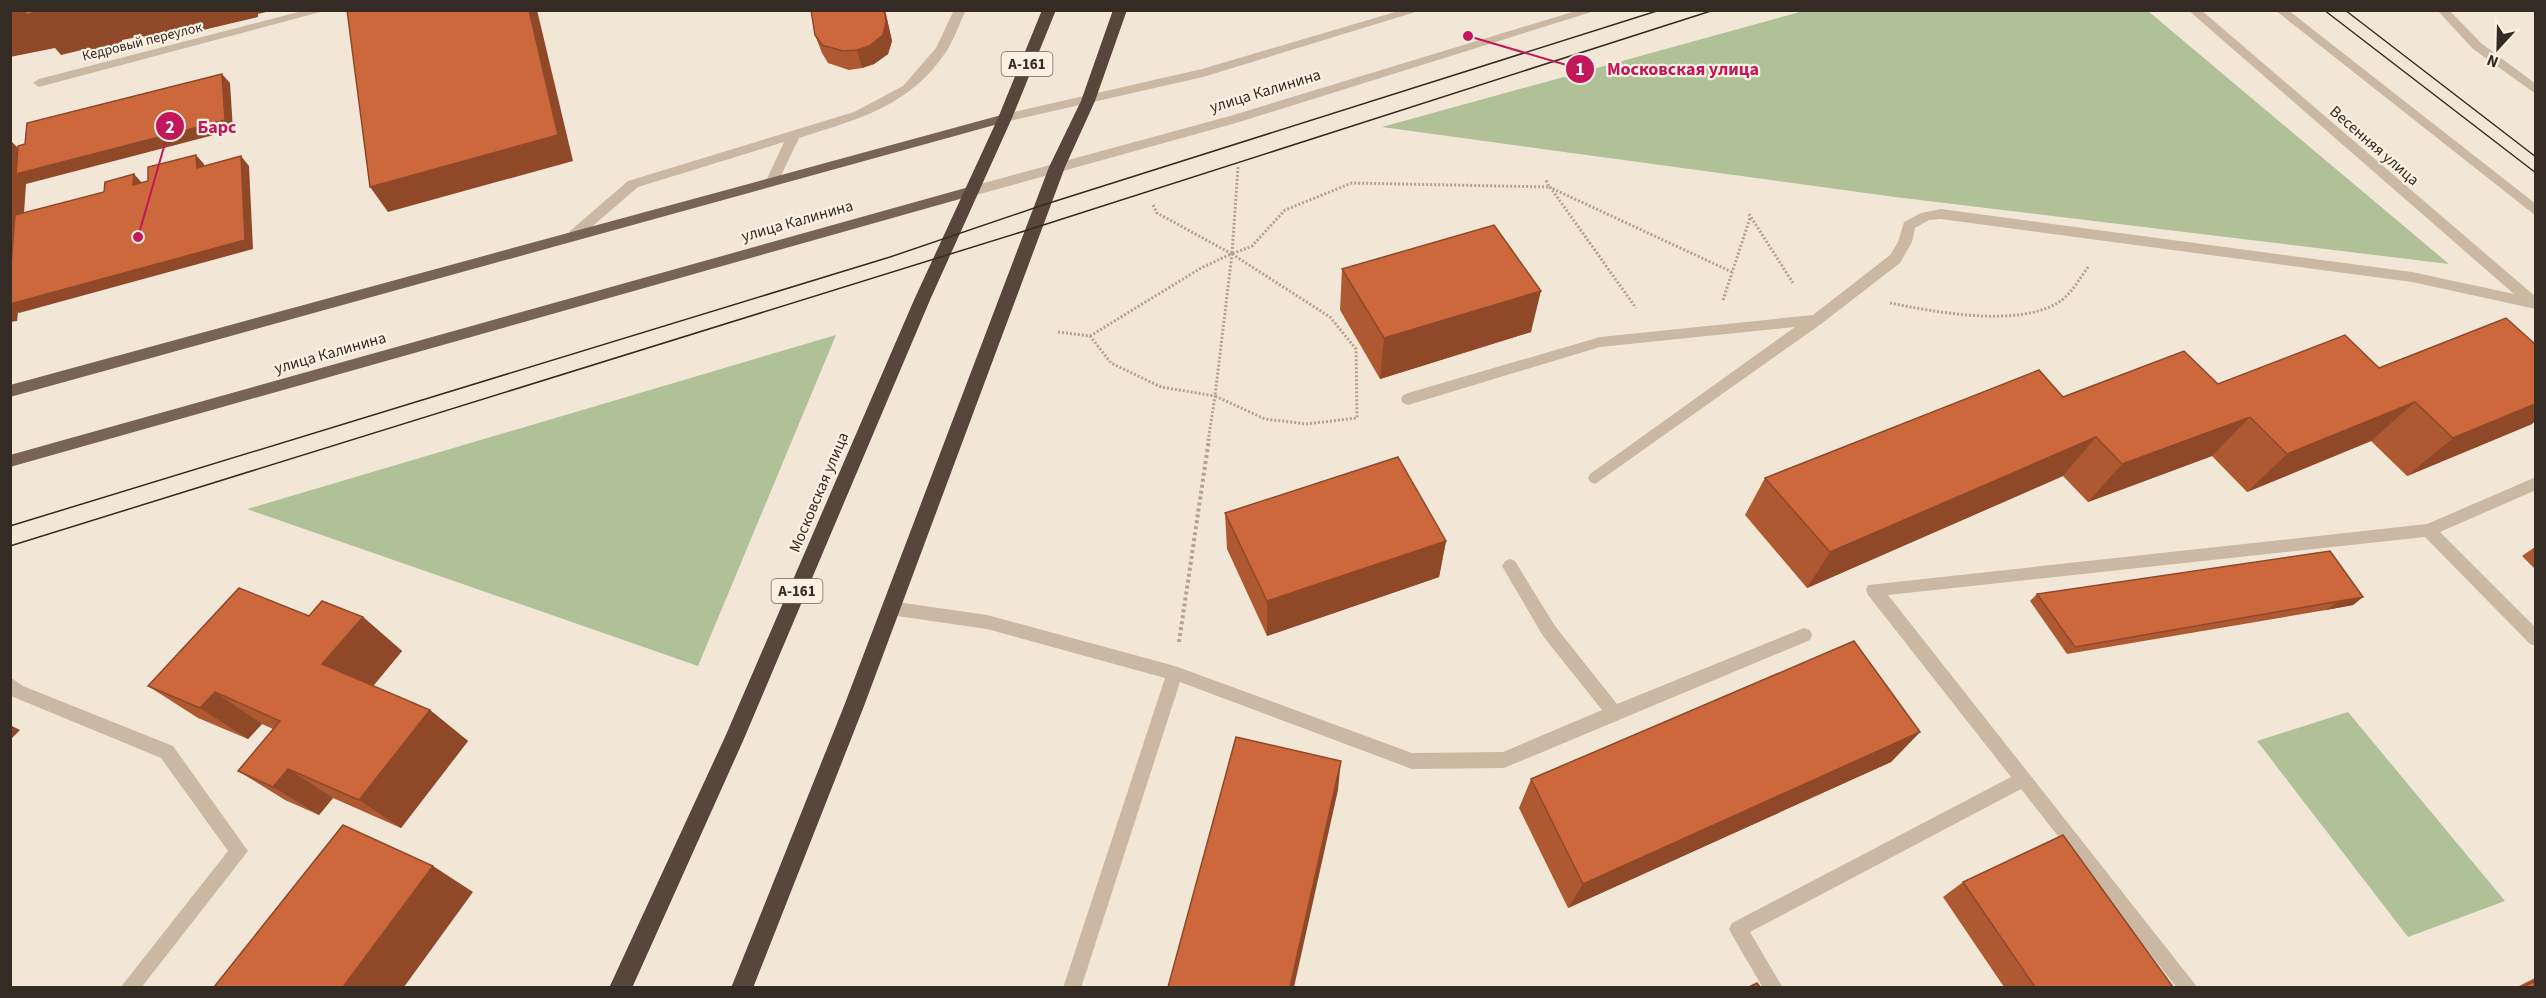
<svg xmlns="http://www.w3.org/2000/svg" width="2546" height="998" viewBox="0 0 2546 998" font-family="'Source Sans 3',sans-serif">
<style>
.green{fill:#b0c197}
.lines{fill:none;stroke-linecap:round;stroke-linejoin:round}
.path-far1{stroke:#b6a28d;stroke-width:3;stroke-dasharray:2 2;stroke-linecap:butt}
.path{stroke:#b6a28d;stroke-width:4;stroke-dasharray:3 3;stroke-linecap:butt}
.minor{fill:#cab8a3;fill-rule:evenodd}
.major{fill:#786355;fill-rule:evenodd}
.highway{fill:#56463c;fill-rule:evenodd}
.tram{stroke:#352b25;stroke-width:1.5}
.wall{fill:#af5933}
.shaded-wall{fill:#8f4929}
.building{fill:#cc683b;stroke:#8f4929;stroke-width:1.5}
.labels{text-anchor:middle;stroke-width:4.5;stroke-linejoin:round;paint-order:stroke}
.far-street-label{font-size:14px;fill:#352b25;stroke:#faf1e3}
.shield{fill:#faf1e3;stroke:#70665e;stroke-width:1.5}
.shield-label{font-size:15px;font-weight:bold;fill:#352b25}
.street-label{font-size:16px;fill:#352b25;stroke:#faf1e3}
.leader{fill:none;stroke:#c2185b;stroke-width:2}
.callout-dot{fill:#c2185b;stroke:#faf1e3;stroke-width:2}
.mark-label{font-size:18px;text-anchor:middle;font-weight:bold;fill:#fff}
.callout-label{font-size:18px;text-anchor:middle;font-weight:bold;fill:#c2185b;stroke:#faf1e3;stroke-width:4.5;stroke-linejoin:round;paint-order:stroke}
</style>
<rect width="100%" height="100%" fill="#f2e7d7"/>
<path class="green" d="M1807,10L2148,11L2449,264L1895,197L1382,127Z
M836,335L698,666L247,509Z
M2348,712L2505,901L2408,937L2257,741Z"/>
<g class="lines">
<path class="path-far1" d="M1238,167L1232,254L1252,246L1285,210L1352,183L1549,187L1546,180
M1549,187L1732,272
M1550,187L1636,308
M1153,205L1157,213L1232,254
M1749,214L1793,283
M1232,254L1330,317L1356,349L1357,418L1306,424L1265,419L1215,396Z
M1723,300L1750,218
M1890,303C1935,312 2018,328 2059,302C2072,294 2080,277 2089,266
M1058,332L1090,336L1111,363L1161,387L1215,396L1208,441
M1090,336L1201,268L1231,254"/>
<path class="path" d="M1179,642L1209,439"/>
<path class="minor" d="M306,10H328L39,87L33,83L39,79Z
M954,10H966C959,24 954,40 946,52C909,107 858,119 799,138L777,184L772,186L766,181L784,142L638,187L580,237H570L568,234L570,231L628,181L854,112L903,86L936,48Z
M1402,10H1422L1203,77L1005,122L999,118L1005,114L1202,69Z
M1579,10H1598L1236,123L969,197L963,192L969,187L1230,116Z
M2188,10H2201L2536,297V309L2412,282L1941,219L1929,220L1915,228L1912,242L1900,263L1821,324L1595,484L1590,482L1588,478L1590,474L1795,327L1600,347L1408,405L1403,403L1401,399L1403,395L1408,393L1600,337L1813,315L1890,255L1898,242L1904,222L1921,213L1941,209L2412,272L2514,294Z
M2275,10H2288L2536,204V216Z
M2437,10H2449L2481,43L2536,84V94L2473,49Z
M2536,477V490L2440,532L2536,628V646L2530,644L2425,537L1888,595L2198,988H2177L2021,789L1750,932L1783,988H1763L1732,935L1729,929L1732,923L2011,777L1868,595L1866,590L1868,585L2427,524Z
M1510,559L1515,561L1555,626L1617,704L1804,628L1810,630L1812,635L1810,640L1504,768L1412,769L1180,682L1081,988H1063L1165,678L987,629L890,615L884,613L882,608L884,603L890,601L987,615L1175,666L1412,753L1503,752L1602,710L1543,636L1502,566L1505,561Z
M10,677L23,686L173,746L248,851L141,988H120L228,851L161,758L11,696Z"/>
<path class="major" d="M1005,114L1009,115L1011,118L1009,121L10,397V385Z
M969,187L974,189L975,192L974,195L10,467V455Z"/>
<path class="highway" d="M1042,10H1056L1012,118L930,300L743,741L632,988H609L725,737L914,300L998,118Z
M1113,10H1127L1095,101L1065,167L864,706L753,988H731L844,706L1049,167L1081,101Z"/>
<path class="tram" d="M2324,10L2536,173
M2345,10L2536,157
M10,526L890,257L1043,205L1660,10
M10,546L1034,228L1714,10"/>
</g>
<path class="wall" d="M811,10H885L892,41L888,54L874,64L862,68L849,70L828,63L822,53L815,35Z
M1342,269L1531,332L1380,379L1340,310Z
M2379,368L2532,424L2407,476L2371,441L2247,492L2212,456L2088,502L2063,476L1807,588L1745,515L1765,478L2063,397L2218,384Z
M1225,513L1446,541L1439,577L1267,636L1227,549Z
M2535,547V569L2522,556Z
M2037,594L2363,597L2353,605L2326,610L2067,654L2030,601Z
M309,616L363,617L402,651L373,686L430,710L468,741L401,828L333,798L319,815L285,800L238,771L273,729L262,724L248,739L198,718L148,686Z
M1920,732L1891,762L1568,908L1519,808L1531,779Z
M1963,882L2173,987H2004L1943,897Z
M2535,978V987H2517Z"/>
<path class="shaded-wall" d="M10,10H274L258,14V17L165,39L163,36L147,40L143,36L122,40V46L93,52L90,48L61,55L55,48L10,57Z
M529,10H537L573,161L388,212L370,187Z
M884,10H885L892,41L888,54L874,64L862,68L857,50Z
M222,74L230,83L233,130L26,184L18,301L241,156L249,166L253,249L19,313L18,312L17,321L10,322V140L27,157Z
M196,155L204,164L205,178L197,168Z
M134,174L143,184L133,185Z
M1541,291L1531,332L1380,379L1384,338Z
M2415,402L2371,441L2247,492L2287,454Z
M2535,404V421L2532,424L2407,476L2453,438Z
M2250,417L2212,456L2088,502L2122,464Z
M2096,437L2063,476L1807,588L1830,552Z
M1446,541L1439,577L1267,636V601Z
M2363,597L2353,605L2326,610L2336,603Z
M363,617L402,651L364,697L322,664Z
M215,692L262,724L248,739L200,708Z
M430,710L468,741L401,828L359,800Z
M10,725L20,730L10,740Z
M1920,732L1891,762L1568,908L1583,884Z
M1341,761L1338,790L1294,987H1290Z
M288,769L333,798L319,815L273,787Z
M433,866L473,892L404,987H343Z"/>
<path class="building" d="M26,10H45L25,15Z
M347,10H529L558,135L370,187Z
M811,10H884L886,22L883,35L869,46L857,50L843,51L822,45L815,35Z
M222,74L225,120L16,174L18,146L25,144L27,123Z
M196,155L197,168L241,156L245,240L10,304V277L15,215L104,192L105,182L134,174L133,185L148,181V167Z
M1494,225L1541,291L1384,338L1342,269Z
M2506,318L2535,344V404L2453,438L2415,402L2287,454L2250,417L2122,464L2096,437L1830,552L1765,478L2039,370L2063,397L2184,351L2218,384L2345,335L2379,368Z
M1398,457L1446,541L1267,601L1225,513Z
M2330,551L2363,597L2075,647L2037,594Z
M239,588L309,616L322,601L363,617L322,664L430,710L359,800L288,769L273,787L238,771L280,721L215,692L200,708L148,686Z
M1854,641L1920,732L1583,884L1531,779Z
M1236,737L1341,761L1290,987H1168Z
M343,825L433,866L343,987H214Z
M2063,835L2173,987H2035L1963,882Z
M2535,981V987H2522Z
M1757,983L1760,987H1749Z"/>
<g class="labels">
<g class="far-street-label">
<text transform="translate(142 41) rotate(-14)" y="5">Кедровый переулок</text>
</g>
<g class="shield">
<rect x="1001.5" y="52" width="51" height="24" rx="4.5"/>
<rect x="771.5" y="579" width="51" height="24" rx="4.5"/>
</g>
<g class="shield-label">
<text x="1027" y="69">А-161</text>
<text x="797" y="596">А-161</text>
</g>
<g class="street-label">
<text transform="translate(1265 90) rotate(-17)" y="6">улица Калинина</text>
<text transform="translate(2375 145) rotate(41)" y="6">Весенняя улица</text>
<text transform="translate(797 220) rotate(-16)" y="6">улица Калинина</text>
<text transform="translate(330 352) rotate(-16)" y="6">улица Калинина</text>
<text transform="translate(818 492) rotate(-67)" y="6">Московская улица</text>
</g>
</g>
<path class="leader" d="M1468 36L1580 69M138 237L170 126"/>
<g class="callout-dot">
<circle cx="1468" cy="36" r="6"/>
<circle cx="138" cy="237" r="6"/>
<circle cx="1580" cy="69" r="15"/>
<circle cx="170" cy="126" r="15"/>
</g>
<g class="mark-label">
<text x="1580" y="75">1</text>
<text x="170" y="133">2</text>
</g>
<g class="callout-label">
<text x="1683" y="75">Московская улица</text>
<text x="217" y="133">Барс</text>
</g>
<rect width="2546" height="998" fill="none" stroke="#352b25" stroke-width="24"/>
<g transform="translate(2498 48) rotate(202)" stroke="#faf1e3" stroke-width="4.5" paint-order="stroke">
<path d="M0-4.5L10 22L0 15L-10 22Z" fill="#352b25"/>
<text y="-9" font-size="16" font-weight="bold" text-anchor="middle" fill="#352b25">N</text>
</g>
</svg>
